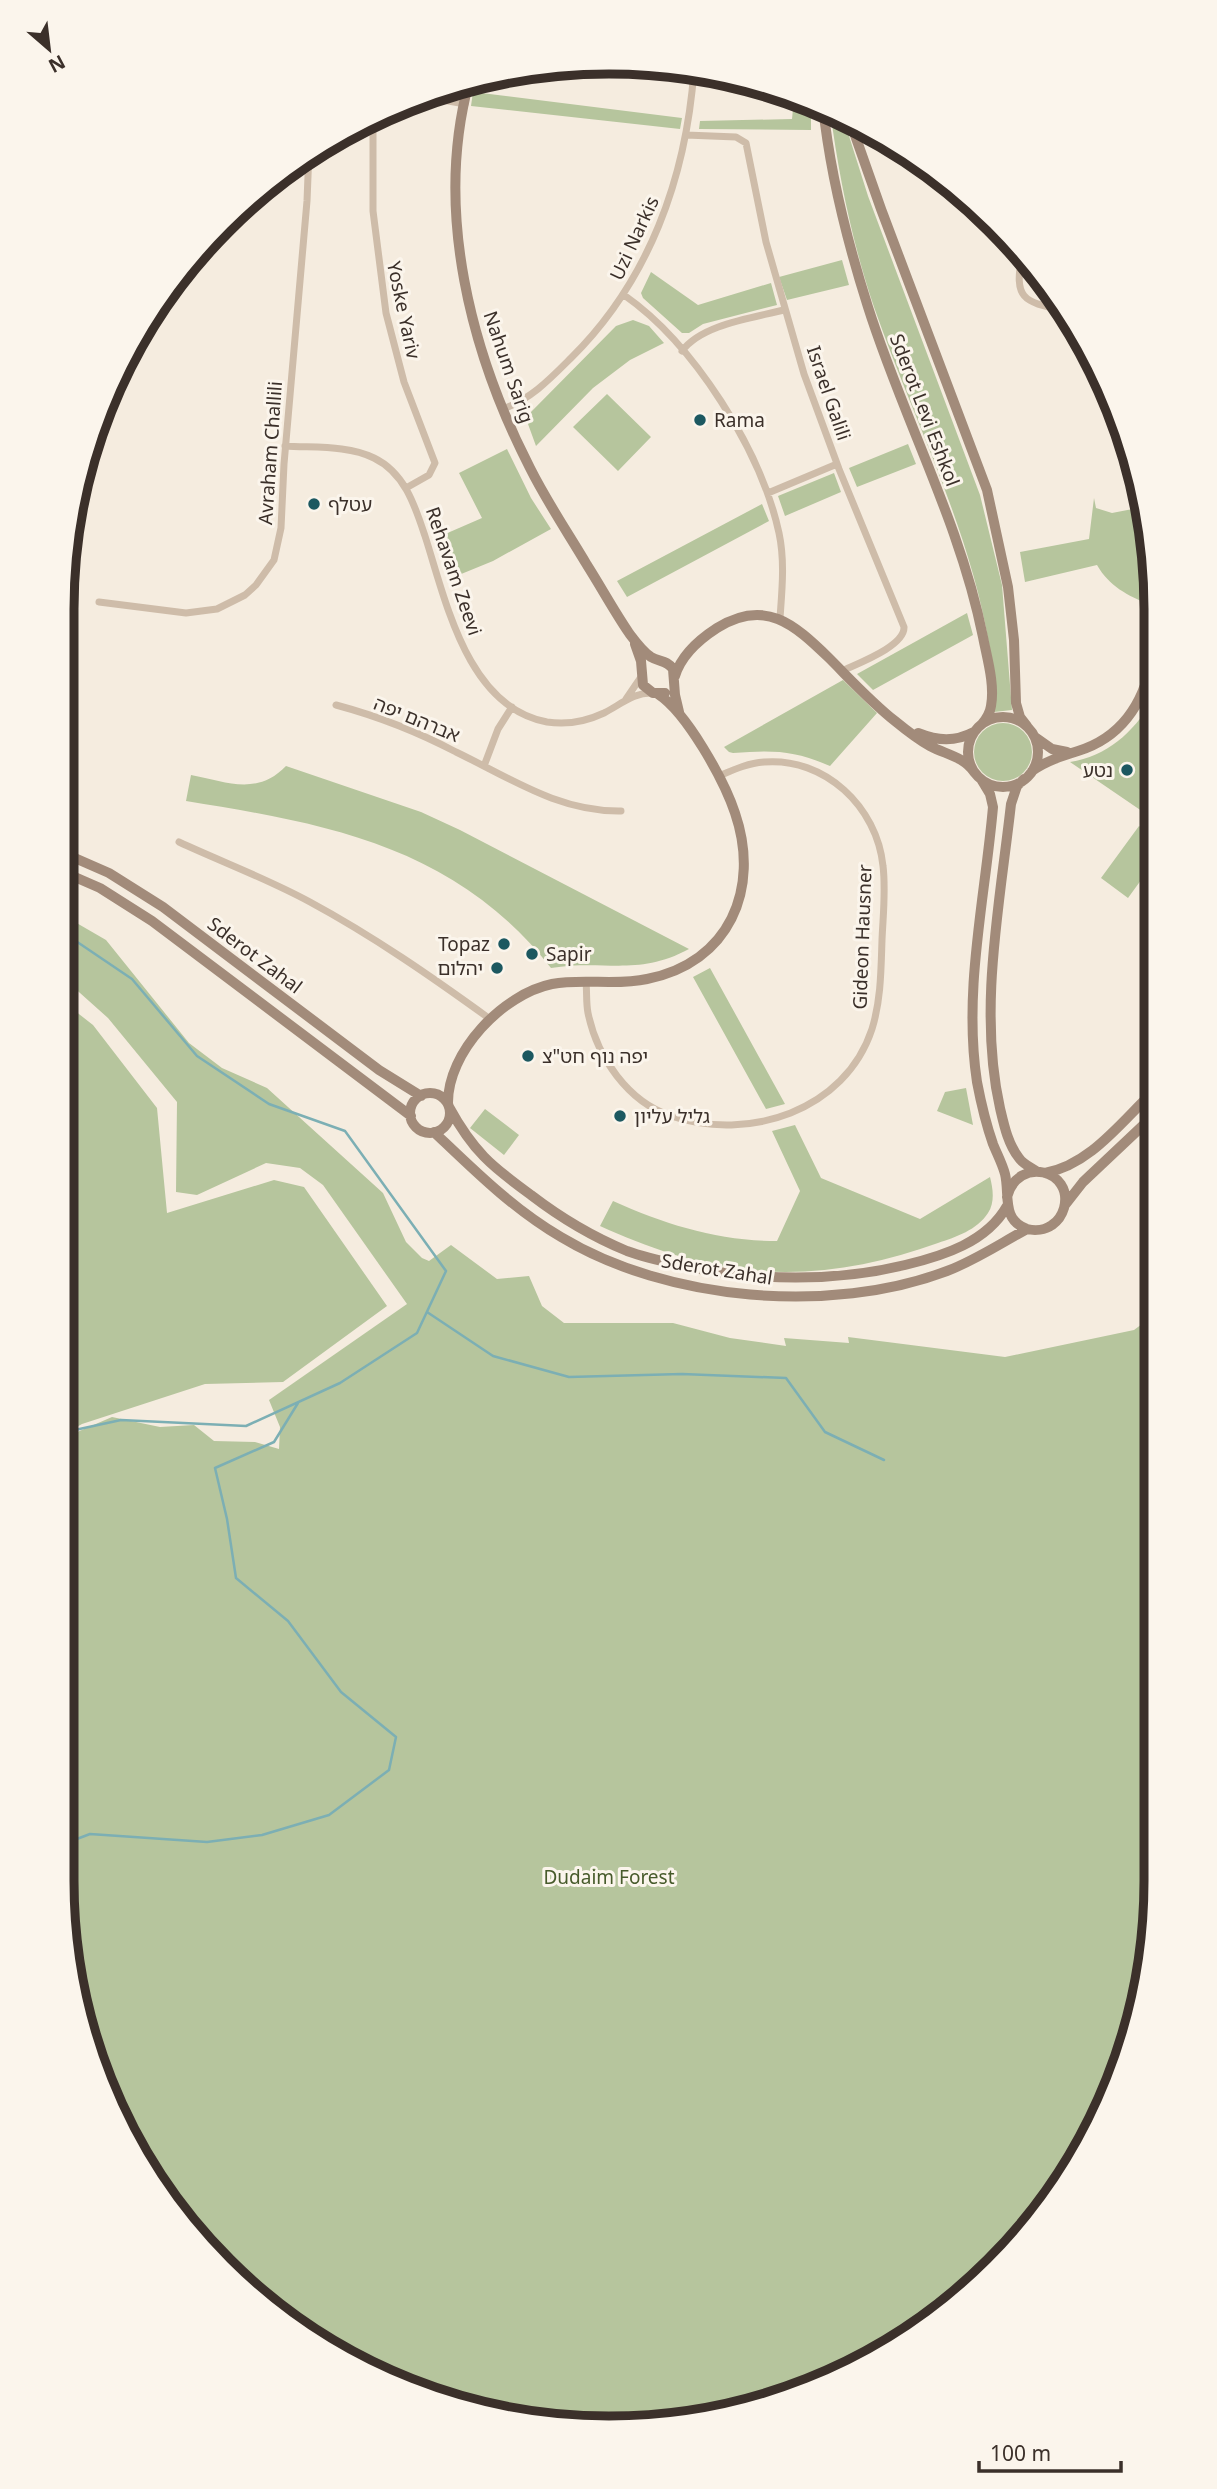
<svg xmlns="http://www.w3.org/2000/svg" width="1217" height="2489" viewBox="0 0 1217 2489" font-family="'Noto Sans','Noto Sans Hebrew',sans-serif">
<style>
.green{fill:#b6c59d}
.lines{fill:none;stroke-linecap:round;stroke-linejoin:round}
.stream{stroke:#7cafb4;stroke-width:2.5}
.street{stroke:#cebca9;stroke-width:7}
.secondary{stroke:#a28b7a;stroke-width:10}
.poi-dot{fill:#1c5860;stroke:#fbf5ec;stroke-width:2.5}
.labels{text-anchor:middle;stroke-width:6;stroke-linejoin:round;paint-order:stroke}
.street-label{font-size:19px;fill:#3b302a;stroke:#fbf5ec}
.poi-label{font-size:19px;fill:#3b302a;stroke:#fbf5ec;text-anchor:start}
.park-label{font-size:19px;fill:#475b2b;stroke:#fbf5ec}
.rim{fill:none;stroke:#3b302a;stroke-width:9}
</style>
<rect width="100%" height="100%" fill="#f5ecdf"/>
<path class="green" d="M473,92L682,118L680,129L471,106Z
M793,109H811V130L699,129L700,121L792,119Z
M830,110L843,117L868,196L980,495L1002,585L1012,710L994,712C999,690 993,665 989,644C969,526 913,419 874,307C852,242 839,177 830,110Z
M842,260L849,285L787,300L779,277Z
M651,272L698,305L771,283L777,305L703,324L689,333H682L643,298L641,293Z
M633,320L649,326L664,343L630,360L593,388L536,446L528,424L530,413L616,326Z
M607,394L651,437L618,471L573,427Z
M908,444L916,464L857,487L849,468Z
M507,449L531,498L551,529L493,561L449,579L436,538L482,518L459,473Z
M834,473L841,492L785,516L778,496Z
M1094,498L1096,508L1112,513L1143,507C1151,538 1156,572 1149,604C1128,596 1109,586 1097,565L1025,582L1020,552L1089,539Z
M762,504L769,521L627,597L617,581Z
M967,613L973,635L873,690L857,674Z
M843,680L877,713L830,766C793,750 773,750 733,753L729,752L724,747Z
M1152,701V818L1070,762C1107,756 1133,733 1152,701Z
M974 752a29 29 0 1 1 58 0a29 29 0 1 1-58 0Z
M286,766L421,812L460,830L689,949C637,977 604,959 551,968C456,847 329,824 186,801L191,775C227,782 257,796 286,766Z
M1139,826L1152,835V865L1128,898L1101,878Z
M61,911L68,918L106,940L189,1043L222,1068L267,1088L383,1193L406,1242L422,1258L429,1261L451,1245L497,1279L529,1276L542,1306L564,1323H673L730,1338L786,1346L784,1338L849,1343L848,1337L1005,1357L1134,1330L1154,1315L1156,1881L1145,1988L1114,2090L1020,2242L941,2315L851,2371L680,2423L501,2417L335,2354L247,2292L175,2214L90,2057L61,1881V1439L112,1417L160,1427L194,1425L214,1441L255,1442L279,1449L280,1427L269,1400L407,1304L323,1185L300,1168L266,1163L197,1195L176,1192L177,1102L108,1018L61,976Z
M710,968L785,1104L766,1109L693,977Z
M61,1000L93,1025L157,1108L167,1213L274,1180L304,1187L387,1306L283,1382L205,1384L82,1424L61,1436Z
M966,1088L973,1125L937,1111L945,1092Z
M485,1109L519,1135L504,1155L470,1128Z
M795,1125L821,1178L920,1219L990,1177C993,1189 995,1202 988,1213C977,1230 956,1237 938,1243C877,1265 813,1277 748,1270C696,1265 647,1247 600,1226L613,1201C666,1225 719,1241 777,1241L800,1191L772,1131Z"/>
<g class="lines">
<path class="stream" d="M427,1312L493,1356L569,1377L682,1374L786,1378L825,1432L884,1460
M61,1433L121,1420L246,1426L340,1383L417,1333L446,1271L345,1131L269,1104L197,1056L132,979L61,931
M61,1845L90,1834L207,1842L262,1835L329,1815L389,1770L396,1737L341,1692L288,1621L236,1578L227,1519L215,1468L274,1442L298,1403"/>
<path class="street" d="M421,96L465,104
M373,117V211L386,313L404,382L435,463L429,475L406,488
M686,135L736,137L746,143L766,242L804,374L839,469L904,627C905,646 859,663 842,671
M1022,255C1014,298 1022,302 1063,310
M624,295C694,344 761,450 779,533C785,561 782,590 780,618
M682,351C702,324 753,318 784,310
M503,409C531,399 550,379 571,358C649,281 686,178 694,70
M285,446C314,448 348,445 374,458C405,473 415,506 425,536C446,601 467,707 547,722C566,725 587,721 604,713C620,705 634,692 653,693
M768,493L837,464
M99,602L186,613L217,609L245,595L256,585L274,560L281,528L284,464L307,201L309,151
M626,699L641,677
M336,705C377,716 418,732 456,752C510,778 559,812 621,811
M484,766L498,729L512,707
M179,842C222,862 268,879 310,902C373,936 432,977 490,1019
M586,982C587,992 586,1003 588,1013C597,1057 628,1102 671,1116C749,1142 845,1111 872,1029C881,1000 881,970 882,940C883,916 886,890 883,866C877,807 825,757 764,762C748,763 733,770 719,776"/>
<path class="secondary" d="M469,82C434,211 471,353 530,468C547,502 568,533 587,565C601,587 614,611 629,633C635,641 642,651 651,657C659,662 667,660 673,669L675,695L679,712
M823,106C830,174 847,241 868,307C903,418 960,522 983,637C987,658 995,684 991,706C990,713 987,718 982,724
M850,121L881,209L987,490L1008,587L1014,640L1016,703L1020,717L1027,726
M635,644L641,661L643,685L653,693H665
M675,676C681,656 700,639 717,628C765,598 794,624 829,658C850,679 871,702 895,721C906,730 917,739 930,746C947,755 963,756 975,773
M968 752a35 35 0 1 1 70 0a35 35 0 1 1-70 0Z
M918,733C938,741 955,742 974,732
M1035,737L1052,749L1067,752
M1032,771C1046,761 1062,756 1078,751C1120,738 1143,705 1151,663
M981,779L990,794L993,807C985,899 963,991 977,1082C981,1103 986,1124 993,1144C997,1154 1002,1163 1005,1174C1010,1194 1001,1220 1027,1229C1035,1231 1045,1230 1052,1225C1058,1221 1062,1215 1064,1208C1074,1170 1018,1155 1007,1197
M1024,779L1017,786L1011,804C1000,903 978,1010 1000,1108C1004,1125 1008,1144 1019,1158C1023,1164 1030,1167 1036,1171
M61,852L109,873L163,907L379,1070L421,1096
M61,871L100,888L152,921L411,1116
M410 1113a20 20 0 1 1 40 0a20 20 0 1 1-40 0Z
M448,1104C447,1052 503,994 552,984C583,978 616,986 647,979C729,963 761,889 735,813C724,780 687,713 658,694
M449,1107C473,1151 491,1166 531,1195C561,1218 593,1237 627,1251C649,1259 672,1263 694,1268C765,1281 834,1282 905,1265C943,1256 987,1242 1007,1206
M434,1132C474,1170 513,1209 561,1237C667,1301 831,1315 947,1271C976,1260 1001,1243 1027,1229
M1045,1173C1090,1165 1121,1122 1153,1092
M1065,1205L1083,1182L1153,1116"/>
</g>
<g class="poi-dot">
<circle cx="700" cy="420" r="7"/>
<circle cx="314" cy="504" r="7"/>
<circle cx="1127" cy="770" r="7"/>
<circle cx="504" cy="944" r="7"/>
<circle cx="532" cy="954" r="7"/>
<circle cx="497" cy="968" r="7"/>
<circle cx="528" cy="1056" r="7"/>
<circle cx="620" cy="1116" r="7"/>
</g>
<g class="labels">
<g class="street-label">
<text transform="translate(634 238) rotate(-65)" y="7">Uzi Narkis</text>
<text transform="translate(404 310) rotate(78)" y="7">Yoske Yariv</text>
<text transform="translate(509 367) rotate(71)" y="7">Nahum Sarig</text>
<text transform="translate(829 393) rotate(71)" y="7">Israel Galili</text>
<text transform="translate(925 410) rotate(69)" y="7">Sderot Levi Eshkol</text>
<text transform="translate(270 453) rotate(-86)" y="7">Avraham Challili</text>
<text transform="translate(454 571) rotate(71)" y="7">Rehavam Zeevi</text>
<text transform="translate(417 719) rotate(22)" y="7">אברהם יפה</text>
<text transform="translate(862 937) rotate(-88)" y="7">Gideon Hausner</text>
<text transform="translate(255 955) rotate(37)" y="7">Sderot Zahal</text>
<text transform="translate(717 1269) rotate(9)" y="7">Sderot Zahal</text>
</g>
<g class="poi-label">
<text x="714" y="427">Rama</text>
<text x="328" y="511">עטלף</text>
<text x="1113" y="777" text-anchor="end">נטע</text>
<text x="490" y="951" text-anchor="end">Topaz</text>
<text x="546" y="961">Sapir</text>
<text x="483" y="975" text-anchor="end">יהלום</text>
<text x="542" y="1063">יפה נוף חט"צ</text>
<text x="634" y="1123">גליל עליון</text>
</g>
<g class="park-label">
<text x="609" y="1884">Dudaim Forest</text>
</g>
</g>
<path d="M0 0H1217V2489H0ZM609 74H609A535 535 0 0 1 1144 609V1881A535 535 0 0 1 609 2416H609A535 535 0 0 1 74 1881V609A535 535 0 0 1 609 74Z" fill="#fbf5ec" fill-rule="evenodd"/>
<path class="rim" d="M609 74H609A535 535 0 0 1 1144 609V1881A535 535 0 0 1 609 2416H609A535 535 0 0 1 74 1881V609A535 535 0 0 1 609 74Z"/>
<g transform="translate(49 49) rotate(152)" stroke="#fbf5ec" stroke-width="5" paint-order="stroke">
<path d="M0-5L12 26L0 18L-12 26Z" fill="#3b302a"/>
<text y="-10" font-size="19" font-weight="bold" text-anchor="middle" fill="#3b302a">N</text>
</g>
<path d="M979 2461v10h142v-10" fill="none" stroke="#3b302a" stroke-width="3.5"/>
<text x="990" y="2461" font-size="21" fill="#3b302a" stroke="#fbf5ec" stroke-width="5" paint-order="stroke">100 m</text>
</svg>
